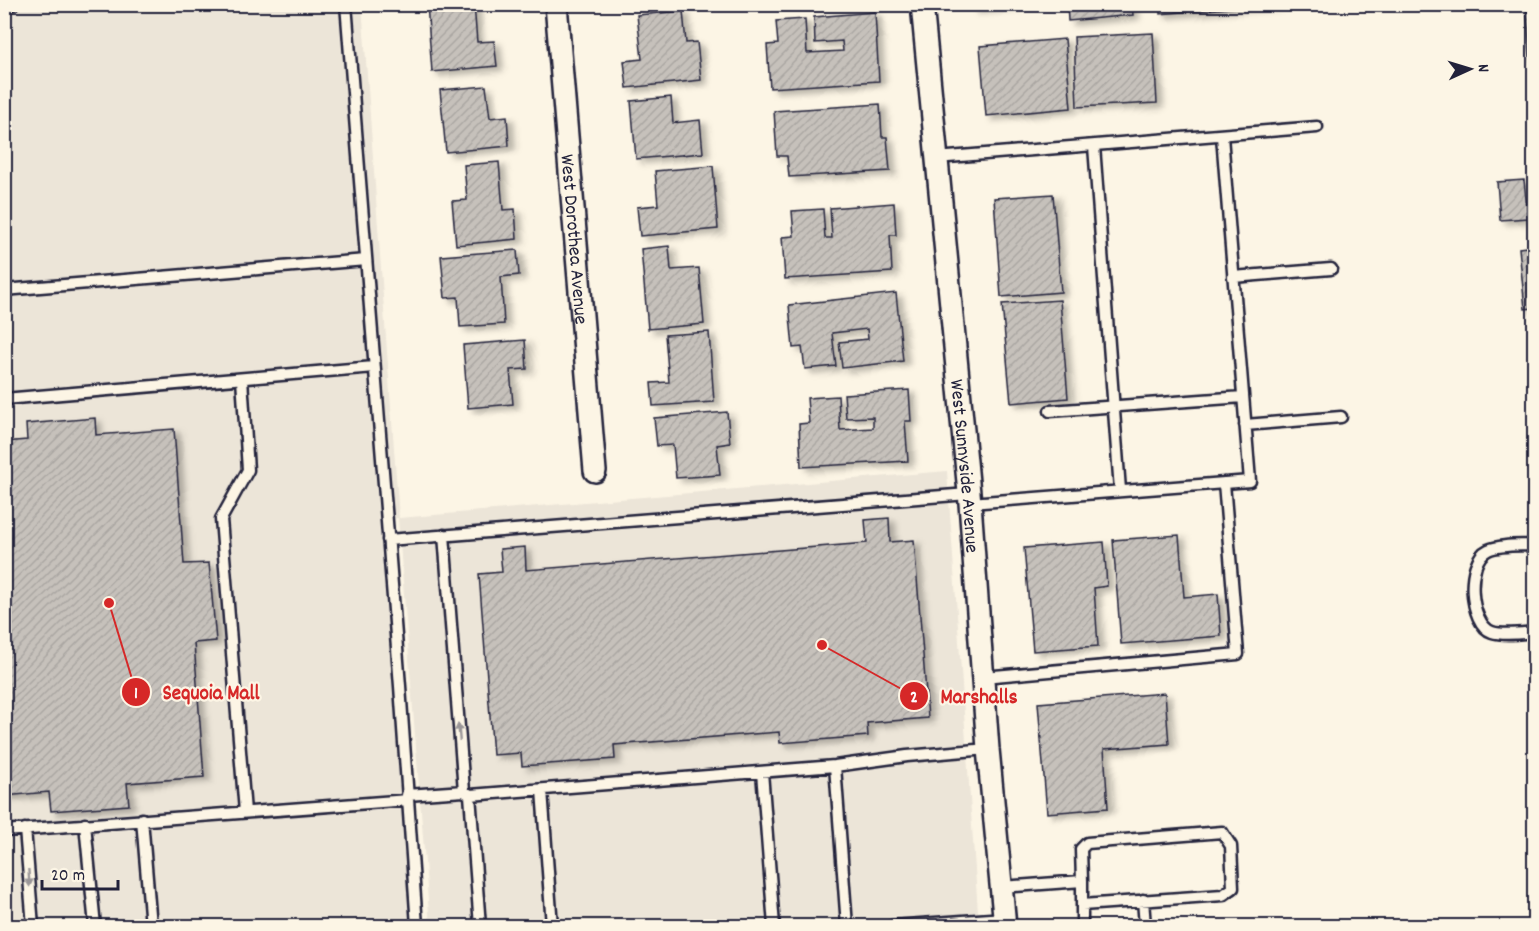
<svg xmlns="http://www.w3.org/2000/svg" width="1539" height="931" viewBox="0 0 1539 931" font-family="Dekko,sans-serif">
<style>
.built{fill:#ece5d8}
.building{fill:url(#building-hatch);stroke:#22223b;stroke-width:1.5;filter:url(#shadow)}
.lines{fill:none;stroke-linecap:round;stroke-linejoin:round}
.service-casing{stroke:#22223b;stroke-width:15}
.minor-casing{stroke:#22223b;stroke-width:26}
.service{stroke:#fcf5e5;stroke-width:10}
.minor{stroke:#fcf5e5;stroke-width:21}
.oneway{fill:#9a9698}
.labels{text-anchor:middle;stroke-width:4.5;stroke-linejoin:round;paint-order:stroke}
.street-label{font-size:20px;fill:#22223b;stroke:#fcf5e5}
.leader{fill:none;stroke:#d62828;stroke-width:2}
.callout-dot{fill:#d62828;stroke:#fcf5e5;stroke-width:2}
.mark-label{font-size:18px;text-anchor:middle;font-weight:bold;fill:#fff}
.callout-label{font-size:21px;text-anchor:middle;font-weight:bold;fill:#d62828;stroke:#fcf5e5;stroke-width:4.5;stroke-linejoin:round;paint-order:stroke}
</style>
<defs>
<pattern id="building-hatch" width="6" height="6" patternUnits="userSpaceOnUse" patternTransform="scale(1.5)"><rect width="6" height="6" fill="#c6c1bb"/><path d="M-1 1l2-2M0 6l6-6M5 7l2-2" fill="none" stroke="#aaa6a2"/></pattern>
<filter id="shadow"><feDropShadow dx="6" dy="4" stdDeviation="3" flood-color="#0004"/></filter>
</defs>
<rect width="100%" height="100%" fill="#fcf5e5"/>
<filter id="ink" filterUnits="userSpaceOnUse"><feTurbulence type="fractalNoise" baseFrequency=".0167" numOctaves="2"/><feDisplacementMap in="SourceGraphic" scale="12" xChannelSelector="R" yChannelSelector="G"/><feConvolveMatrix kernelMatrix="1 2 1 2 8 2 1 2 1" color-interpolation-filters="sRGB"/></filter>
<g filter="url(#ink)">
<path class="built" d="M5,5H362L399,518L947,471L979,926H430L398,518L383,520L413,926H5Z"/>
<path class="building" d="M427,4H474L477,42L494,41L497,66L432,72Z
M972,4H1015V5L972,9Z
M1067,4H1132L1133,15L1068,21Z
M1160,4H1278L1160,14Z
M1526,4H1534V112Z
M683,11L686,43L697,42L701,80L627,88L624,61L642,59L637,15Z
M875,12L879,81L770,88L767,45L778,44L776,21L805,19L807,53L843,51L842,41L815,43L814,17Z
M1153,33L1157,103L1077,107L1074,37Z
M1065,39L1071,108L986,116L980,46Z
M486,86L490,118L507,116L509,146L446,152L440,90Z
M671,97L673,123L700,120L703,153L636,159L631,101Z
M880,104L882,137H887L890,171L789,177L787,156H777L774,111Z
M499,162L503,210L515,209L517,239L456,245L452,201L467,200L464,165Z
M713,166L718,229L640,236L637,207L658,205L655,171Z
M1524,180L1528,218L1500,220L1497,182Z
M1053,194L1061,292L1001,297L994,198Z
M894,203L896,235H890L892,272L785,279L782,237L794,236L792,211L823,209L825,238H832L830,208Z
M669,246L671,270L699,268L704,324L648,329L641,249Z
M1534,246V308L1525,309L1519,248Z
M517,250L519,275L501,277L504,324L460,327L458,297L445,298L441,256Z
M896,293L903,361L842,368L839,342L868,339L867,329L832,333L836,366L805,369L802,347L793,348L789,305Z
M1060,300L1068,398L1011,403L1002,304Z
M709,332L714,402L653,406L651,383L669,382L665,335Z
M525,340L527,369L510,370L513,404L468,408L463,345Z
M909,390L911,421H905L908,461L801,467L799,424L809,423L807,398L838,396L840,430L873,428V417L846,418L844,394Z
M727,412L730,443L717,445L720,475L676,478L673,445L657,446L654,418Z
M95,418L96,435L174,429L184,564L209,563L216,641L194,643L204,777L127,783L129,805L51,811L49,792L4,796V442L27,440L26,424Z
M889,518L890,542L914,540L928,718L867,723L868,736L780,743L779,732L614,745L615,759L522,766L521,753L493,755L479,574L502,572L500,549L525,547L526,570L867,543L865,520Z
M1179,535L1184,597L1218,594L1221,636L1121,644L1113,540Z
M1104,542L1107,586L1094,588L1098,646L1033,651L1024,548Z
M1165,693L1169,744L1104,749L1108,808L1047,813L1038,703Z"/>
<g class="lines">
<g class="service-casing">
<path id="service" d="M346,4L400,686L417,926
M4,7L13,4
M1094,146L1120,490
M936,158L1317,127
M1233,277L1331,269
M4,290L366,260
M242,379L248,470L221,519L245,812
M4,399L374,367
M1050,411L1243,397
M1245,425L1341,417
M970,503L1250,481L1222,136
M444,535L464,791
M388,540L968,494
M1534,545C1521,546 1501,544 1488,550C1465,561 1469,624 1492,632C1504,636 1522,633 1534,632
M983,677L1238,654L1224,483
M835,766L847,926
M762,772L774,926
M542,790L552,926
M407,795L464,791L470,795L835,766L907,756L988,749
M470,795L480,926
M142,819L151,926
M85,824L95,926
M25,829L33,926
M4,831L408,800
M1001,887L1082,881L1081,849L1087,843L1222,832L1231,846L1233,888L1223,895L1082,905V926
M1143,900L1145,926
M1082,905V881
M892,926L1005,918"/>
</g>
<g class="minor-casing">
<g id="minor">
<path id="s1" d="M556,4L595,471"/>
<path id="s2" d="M922,4L970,503L988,749L1005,926"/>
</g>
</g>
<use href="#service" class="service"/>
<use href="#minor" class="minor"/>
</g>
<defs><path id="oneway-solid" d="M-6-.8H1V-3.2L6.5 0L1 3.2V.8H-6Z" transform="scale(1.5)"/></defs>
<g class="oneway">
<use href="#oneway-solid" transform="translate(459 732) rotate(-95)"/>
<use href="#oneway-solid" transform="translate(29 878) rotate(86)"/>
</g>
</g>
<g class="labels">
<g class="street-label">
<text dy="7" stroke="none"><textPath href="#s1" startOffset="236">West Dorothea Avenue</textPath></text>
<text dy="7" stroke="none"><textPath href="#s2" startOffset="464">West Sunnyside Avenue</textPath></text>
</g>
</g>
<path class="leader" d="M109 603L136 692M822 645L914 696"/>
<g class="callout-dot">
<circle cx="109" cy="603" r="6"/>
<circle cx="822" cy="645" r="6"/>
<circle cx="136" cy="692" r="15"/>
<circle cx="914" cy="696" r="15"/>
</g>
<g class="mark-label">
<text x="136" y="698">1</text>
<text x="914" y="702">2</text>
</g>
<g class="callout-label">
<text x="211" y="699">Sequoia Mall</text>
<text x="979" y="703">Marshalls</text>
</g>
<rect width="1539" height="931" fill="none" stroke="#fcf5e5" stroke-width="24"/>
<rect x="12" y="12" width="1515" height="907" fill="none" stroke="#22223b" stroke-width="2" filter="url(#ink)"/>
<g transform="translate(1470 69) rotate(86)" stroke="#fcf5e5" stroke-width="4.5" paint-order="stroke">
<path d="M0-4.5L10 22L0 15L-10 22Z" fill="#22223b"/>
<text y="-9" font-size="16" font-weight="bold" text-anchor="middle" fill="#22223b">N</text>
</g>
<path d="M42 880v9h76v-9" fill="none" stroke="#22223b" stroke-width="3"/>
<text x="51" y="880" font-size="18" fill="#22223b" stroke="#fcf5e5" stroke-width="4.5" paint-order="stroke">20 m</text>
</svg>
